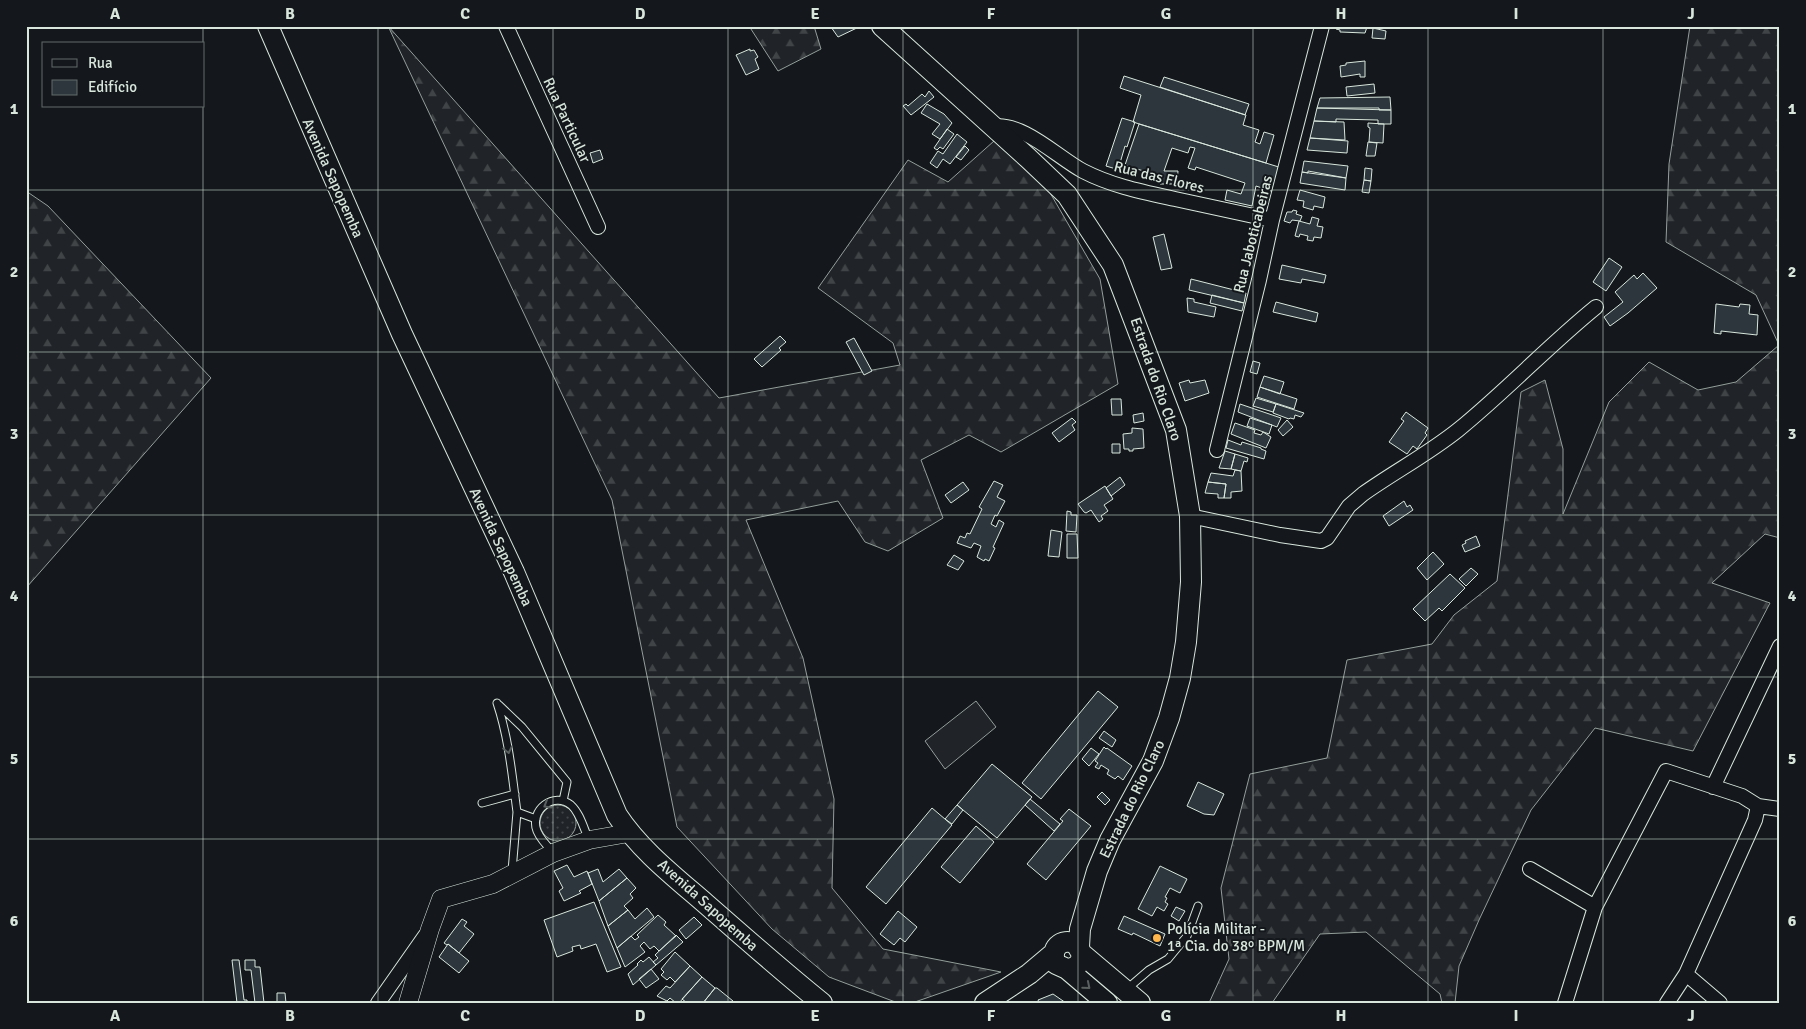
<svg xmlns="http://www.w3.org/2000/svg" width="1806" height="1029" viewBox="0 0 1806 1029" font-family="Signika,sans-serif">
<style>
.grass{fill:url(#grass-dots);stroke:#939e99}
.forest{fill:url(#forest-firs);stroke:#939e99}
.garden{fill:#202428;stroke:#939e99}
.building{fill:#2c363c;stroke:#d8e6dc}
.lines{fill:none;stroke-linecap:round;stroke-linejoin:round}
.service-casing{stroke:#d8e6dc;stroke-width:9}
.minor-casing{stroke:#d8e6dc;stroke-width:16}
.tertiary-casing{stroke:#d8e6dc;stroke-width:19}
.secondary-casing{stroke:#d8e6dc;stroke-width:22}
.service{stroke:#14181c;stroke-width:7}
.minor{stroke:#14181c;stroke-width:14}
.tertiary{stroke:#14181c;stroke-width:18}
.secondary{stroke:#14181c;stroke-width:20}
.oneway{stroke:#59605f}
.grid{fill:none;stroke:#d8e6dc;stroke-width:1;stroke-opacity:0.55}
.poi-dot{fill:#ffb74d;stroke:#14181c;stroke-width:2}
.labels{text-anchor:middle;stroke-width:4;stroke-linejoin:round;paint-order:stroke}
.street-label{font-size:15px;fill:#d8e6dc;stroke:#14181c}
.poi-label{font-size:15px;fill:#d8e6dc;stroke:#14181c;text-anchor:start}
.neatline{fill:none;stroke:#d8e6dc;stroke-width:2}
.grid-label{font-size:16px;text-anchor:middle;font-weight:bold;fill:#d8e6dc}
</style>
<defs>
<pattern id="grass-dots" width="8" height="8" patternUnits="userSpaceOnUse" patternTransform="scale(1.25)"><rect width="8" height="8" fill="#202428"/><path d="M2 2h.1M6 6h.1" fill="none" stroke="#404447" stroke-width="1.8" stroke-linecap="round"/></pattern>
<pattern id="forest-firs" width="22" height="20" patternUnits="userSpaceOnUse" patternTransform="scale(1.25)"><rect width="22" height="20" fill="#202428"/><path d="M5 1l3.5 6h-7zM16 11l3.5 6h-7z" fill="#404447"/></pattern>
</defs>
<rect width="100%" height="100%" fill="#14181c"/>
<path class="grass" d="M540 823a18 18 0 1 1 36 0a18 18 0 1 1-36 0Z"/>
<path class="forest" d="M388,26L719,398L900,365L893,343L818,288L908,160L948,182L994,141L1049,191L1100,279L1118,384L1001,452L969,435L921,460L943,518L888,551L865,542L838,501L746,520L803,658L834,799L832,888L883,949L1001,972L912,1003H898L829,977L772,929L677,827L612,500Z
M749,26H814L821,49L778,71Z
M1690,26H1780V538L1765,534L1712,583L1770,603L1693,751L1595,728L1531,810L1479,920L1459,966L1455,1003H1442L1440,994L1366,932L1320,934L1272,1003H1209L1229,959L1221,888L1250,774L1327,758L1347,660L1432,644L1454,615L1497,581L1521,392L1545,380L1563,449V514L1609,402L1649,362L1698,390L1736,382L1779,345L1756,295L1666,242L1669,164Z
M26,191L48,206L211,378L26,588Z"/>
<path class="garden" d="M976,701L996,727L945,769L925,741Z"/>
<path class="building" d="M833,26H861L838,37L831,27Z
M1337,26H1365L1367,27L1365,33L1340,32V30L1336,29Z
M1373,28L1386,31L1385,39L1372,38Z
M750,49V51L754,50L758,57L755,59L759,69L746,75L736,55Z
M1365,61V77H1360V74L1341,77L1340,66L1346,65V63Z
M1124,76L1246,115L1243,125L1259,130L1255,142L1260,144L1264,132L1274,135L1266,163L1133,122L1141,95L1120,88Z
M1164,77L1249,104L1245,115L1160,87Z
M1374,84L1375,93L1347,96L1346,87Z
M929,91L934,97L911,115L903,106L906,104L908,106L922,94L925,97Z
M1390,97L1391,110H1379V108H1317L1320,98Z
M927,104L944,114L952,123L940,139L932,134L940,124L921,113Z
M1317,108L1391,110V124H1378V120L1336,119V122L1314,121Z
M1122,118L1135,122L1127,147L1125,146L1120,163H1118L1116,169L1106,166Z
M1314,121L1344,122L1345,140L1310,138Z
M1368,123L1384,124L1383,143L1369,142L1370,128L1368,127Z
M1139,124L1282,168L1274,192L1256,186L1252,206L1225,200L1227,190L1241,194L1245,183L1196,167L1195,170L1188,168L1195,148L1190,147L1188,153L1172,148L1164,171H1178L1177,184H1160L1162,177L1125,165Z
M947,129L954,134L943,149L940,147L937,150L934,148Z
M957,134L967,142L950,164L943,159L937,168L930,163L938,151L943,154Z
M1310,138L1348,141L1347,153L1307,150Z
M1368,142L1377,143L1375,156H1366Z
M965,146L969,150L961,160L956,157Z
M600,150L603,159L593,163L590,153Z
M1304,161L1348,166L1346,178L1308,171V173L1302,172Z
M1365,168L1372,169L1371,181L1364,180Z
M1302,172L1346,178L1345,190L1300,183Z
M1364,180L1371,181L1369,193L1362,192Z
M1300,190L1325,197L1323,208L1314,206L1313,210L1303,207L1304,201L1297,200Z
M1293,210L1297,211L1296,214L1302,216L1300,221L1292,220L1290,223L1284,221L1287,212H1292Z
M1312,217L1319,219L1317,226L1323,227L1321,238L1314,237L1313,241L1307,240L1308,236L1300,234L1299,237L1295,236L1299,221L1310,224Z
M1164,234L1172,268L1161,270L1153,237Z
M1609,258L1622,267L1606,291L1593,282Z
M1282,265L1326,275L1324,283L1302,279L1301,283L1279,279Z
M1643,273L1657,288L1628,313L1610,326L1604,317L1623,302L1615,292L1634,275L1637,279Z
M1191,279L1246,293L1244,303L1189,290Z
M1212,295L1244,303L1242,311L1210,303Z
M1187,298L1194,299V302L1216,307L1214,317L1188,312Z
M1276,302L1318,313L1316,322L1273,312Z
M1716,304L1739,307L1740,304L1750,305L1749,314L1758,315L1757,335L1721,331V334L1714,333Z
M780,336L786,342L779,348L781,350L762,367L754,359Z
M854,338L872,371L864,375L846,342Z
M1253,361L1260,363L1257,374L1250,372Z
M1264,376L1284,382L1280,394L1260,387Z
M1189,380L1190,383L1205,380L1209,393L1185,401L1179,383Z
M1260,387L1297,399L1294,409L1257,397Z
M1256,398L1276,404L1273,412L1253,406Z
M1111,399H1121L1122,415H1112Z
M1240,404L1281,418L1277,427L1238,412Z
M1276,404L1304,413L1301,417L1295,415L1294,419L1290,418L1289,419L1273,413Z
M1406,412L1428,428L1425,433L1427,435L1417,449L1413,446L1407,454L1389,442L1404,421L1401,419Z
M1143,413L1144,421L1134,423L1133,415Z
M1072,418L1076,422L1072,425L1075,430L1059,442L1052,433Z
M1250,418L1272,425L1269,434L1247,426Z
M1287,420L1293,427L1283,436L1278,430Z
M1235,423L1255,430L1254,433L1261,435L1263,432L1271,437L1266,448L1231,434Z
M1132,428L1143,429L1144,448L1133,449V451H1129V449H1124L1123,434L1132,433Z
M1228,440L1241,445L1242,442L1261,448V449L1266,451L1264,459L1226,448Z
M1112,444H1120V453H1112Z
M1225,451L1235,454L1231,469L1219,468Z
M1235,454L1248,458L1247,462L1244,461L1241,471L1231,469Z
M1235,470L1241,471L1242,491L1231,492V498H1224L1226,484L1208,482L1211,473L1233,476Z
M1120,477L1125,485L1111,496L1106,488Z
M994,481L1003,485L997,497L1005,501L997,516L995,515L991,524L996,527L999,520L1004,523L993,547L995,548L989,561L985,559L984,561L977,557L981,546L974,543L971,548L957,543L960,536L965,538L967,533L970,534L982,509L979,507Z
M963,482L969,490L951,503L945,495Z
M1208,482L1226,484L1224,498H1218V494L1205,493Z
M1105,486L1113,499L1104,505L1108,511L1101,516L1103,519L1099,522L1091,510L1086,513L1084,512L1078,504Z
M1404,501L1407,507L1410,505L1413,510L1389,526L1383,516Z
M1067,511L1071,512V515H1077L1076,532L1066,531Z
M1051,530L1062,532L1059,557L1048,556Z
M1067,534H1077L1078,558H1067Z
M1476,536L1480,546L1465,552L1462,545L1466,543L1465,541Z
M1433,552L1444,564L1427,580L1417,568Z
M954,555L964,561L958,570L947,565Z
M1471,568L1478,574L1466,586L1459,579Z
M1450,574L1465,588L1442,611L1439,608L1425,621L1413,609Z
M1098,691L1118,707L1041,799L1022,783Z
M1104,731L1116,740L1112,747L1099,738Z
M1104,747L1106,749L1107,748L1132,766L1123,780L1118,776L1115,779L1107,774L1109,770L1101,765L1099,769L1095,767L1098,763L1095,761Z
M1091,748L1099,754L1089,766L1082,759Z
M992,764L1032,797L997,838L957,805Z
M1198,782L1224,794L1214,815L1204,814L1187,806Z
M1102,792L1110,800L1105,805L1097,797Z
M1030,799L1060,824L1054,831L1025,805Z
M957,805L963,810L952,824L945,819Z
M932,808L952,825L886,904L866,887Z
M1069,809L1091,826L1046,880L1027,864L1063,821L1060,819Z
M976,826L994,842L960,883L941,867Z
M567,865L574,877L587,871L592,884L579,891L581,893L564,901L559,891L563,888L554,871Z
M1160,866L1187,879L1180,893L1170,888L1165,897L1167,898L1165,902L1168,904L1164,911L1157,907L1152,916L1138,909Z
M598,869L603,882L619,869L627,878L599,901L588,873Z
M627,878L636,888L630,894L633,898L624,906L628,910L608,926L599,901Z
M594,902L621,967L607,972L596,944L581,949L580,945L572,947L573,951L557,957L544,920Z
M1176,907L1185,911L1179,921L1171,916Z
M647,908L654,917L617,948L608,926L628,910L635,919Z
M898,911L917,927L905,942L900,938L894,945L880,934Z
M658,915L666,922L664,925L676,936L659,951L654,946L650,949L644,942L640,946L645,952L625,967L617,948L631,936L635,940L639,937L637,935Z
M1124,916L1165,934L1160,946L1133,933L1132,935L1118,929Z
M694,917L702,925L686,939L679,930Z
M462,919L467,922L464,926L474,934L459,953L448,944L447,945L444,943Z
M676,935L683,942L656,965L653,962L658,958L655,955Z
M448,944L469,961L459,973L439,957Z
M675,952L690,966L675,982L670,977L667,980L661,975L664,972L661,969Z
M649,957L656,965L633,985L628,974L638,965L637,964L641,960L643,962Z
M232,960H239L244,1000H247V1003H237Z
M245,960H255V967H260L264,1003H255L251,970H245Z
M690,966L702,977L679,1003H676L670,998L667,1001L657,996L666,986L670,988Z
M651,969L659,979L646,988L639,979Z
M702,977L715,988L703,1003H687L682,999Z
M715,988H717L733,1001L731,1003H703Z
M277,993H285L286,1003H277Z
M1053,994L1066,1003H1039L1038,1000Z"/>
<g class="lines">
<g class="service-casing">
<path id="service" d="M497,703C509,739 512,775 517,812L536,819
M499,705L522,727L567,782L563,801
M482,803L515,794
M553,852C547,846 540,838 537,831C529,810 554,791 571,805C580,813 584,829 589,840
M512,871L517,812
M1127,989L1149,970L1168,959L1187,936L1198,906"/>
</g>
<g class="minor-casing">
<path id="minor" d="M506,26L598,227
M992,127C1022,121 1057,157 1083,171C1112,186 1143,192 1175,199C1207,206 1239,213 1272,220
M1217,450L1259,280L1272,220L1322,26
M1190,516L1280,535L1321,541L1327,538L1349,506L1363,494C1394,472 1428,454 1458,430C1506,391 1548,346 1596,307
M1713,787L1780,646
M1758,806L1780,809
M1530,869L1595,907
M1686,974L1720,1003
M378,1003L425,936
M1565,1003L1595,907L1666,771L1742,796L1758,806L1755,820L1686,974L1667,1003"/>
</g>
<g class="tertiary-casing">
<path id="tertiary" d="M408,1003L430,929L441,899L493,884L553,853L589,840L629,833"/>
</g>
<g class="secondary-casing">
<path id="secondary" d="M268,26L402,334L514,572L617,815C640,850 675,877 706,904C744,937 782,971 822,1003
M882,26L1028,158L1067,195L1113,265L1176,430L1190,516L1191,582L1186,642L1180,678L1169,718L1153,761L1110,840L1097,871L1080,929L1079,947
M1082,954L1140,1003
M1067,969C1076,968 1081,964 1082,954L1076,944C1061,937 1049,949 1056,964L1067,969L1107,1003
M985,1003L1029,974L1054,953"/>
</g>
<use href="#service" class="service"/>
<use href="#minor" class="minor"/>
<use href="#tertiary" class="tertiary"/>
<use href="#secondary" class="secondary"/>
</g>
<defs><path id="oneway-chevron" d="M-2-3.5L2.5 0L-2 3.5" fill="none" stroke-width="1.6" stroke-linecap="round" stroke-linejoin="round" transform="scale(1.25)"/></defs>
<g class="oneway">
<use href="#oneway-chevron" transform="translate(508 750) rotate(77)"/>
<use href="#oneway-chevron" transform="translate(547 805) rotate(149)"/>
<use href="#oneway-chevron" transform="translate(1087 986) rotate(40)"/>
</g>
<path class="grid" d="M203,26V44M378,26V1003M553,26V1003M728,26V1003M903,26V1003M1078,26V1003M1253,26V1003M1428,26V1003M1603,26V1003M203,106V1003M26,190H1780M26,352H1780M26,515H1780M26,677H1780M26,839H1780"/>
<circle class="poi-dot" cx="1157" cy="938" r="5"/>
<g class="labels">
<g class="street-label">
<text transform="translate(567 120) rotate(65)" y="5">Rua Particular</text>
<text transform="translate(1159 177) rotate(14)" y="5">Rua das Flores</text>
<text transform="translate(333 178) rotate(66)" y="5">Avenida Sapopemba</text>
<text transform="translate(1253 234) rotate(-76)" y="5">Rua Jaboticabeiras</text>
<text transform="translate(1156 379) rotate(71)" y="5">Estrada do Rio Claro</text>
<text transform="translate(501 547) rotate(65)" y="5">Avenida Sapopemba</text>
<text transform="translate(1132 799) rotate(-64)" y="5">Estrada do Rio Claro</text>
<text transform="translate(708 905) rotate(42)" y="5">Avenida Sapopemba</text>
</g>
<g class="poi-label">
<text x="1167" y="934">Polícia Militar -<tspan x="1167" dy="17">1ª Cia. do 38º BPM/M</tspan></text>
</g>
</g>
<rect width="1806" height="1029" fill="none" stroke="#14181c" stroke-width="55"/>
<rect x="42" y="42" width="162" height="65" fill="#14181c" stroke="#626a69"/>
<rect x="52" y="59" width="25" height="8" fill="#14181c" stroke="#626a69"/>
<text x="88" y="68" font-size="15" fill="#d8e6dc">Rua</text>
<rect x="52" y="80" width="25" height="15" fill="#2c363c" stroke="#626a69"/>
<text x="88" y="92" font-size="15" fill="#d8e6dc">Edifício</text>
<rect x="28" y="28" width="1750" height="974" class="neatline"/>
<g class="grid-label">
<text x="115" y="19">A</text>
<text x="290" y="19">B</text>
<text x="465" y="19">C</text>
<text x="640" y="19">D</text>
<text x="815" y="19">E</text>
<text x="991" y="19">F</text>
<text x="1166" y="19">G</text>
<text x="1341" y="19">H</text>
<text x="1516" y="19">I</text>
<text x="1691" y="19">J</text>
<text x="14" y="114">1</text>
<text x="1792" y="114">1</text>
<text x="14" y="277">2</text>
<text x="1792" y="277">2</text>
<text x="14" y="439">3</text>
<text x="1792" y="439">3</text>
<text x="14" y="601">4</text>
<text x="1792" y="601">4</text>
<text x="14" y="764">5</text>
<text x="1792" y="764">5</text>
<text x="14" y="926">6</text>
<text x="1792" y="926">6</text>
<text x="115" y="1021">A</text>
<text x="290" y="1021">B</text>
<text x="465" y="1021">C</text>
<text x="640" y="1021">D</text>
<text x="815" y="1021">E</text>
<text x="991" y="1021">F</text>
<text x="1166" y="1021">G</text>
<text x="1341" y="1021">H</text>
<text x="1516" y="1021">I</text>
<text x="1691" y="1021">J</text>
</g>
</svg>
